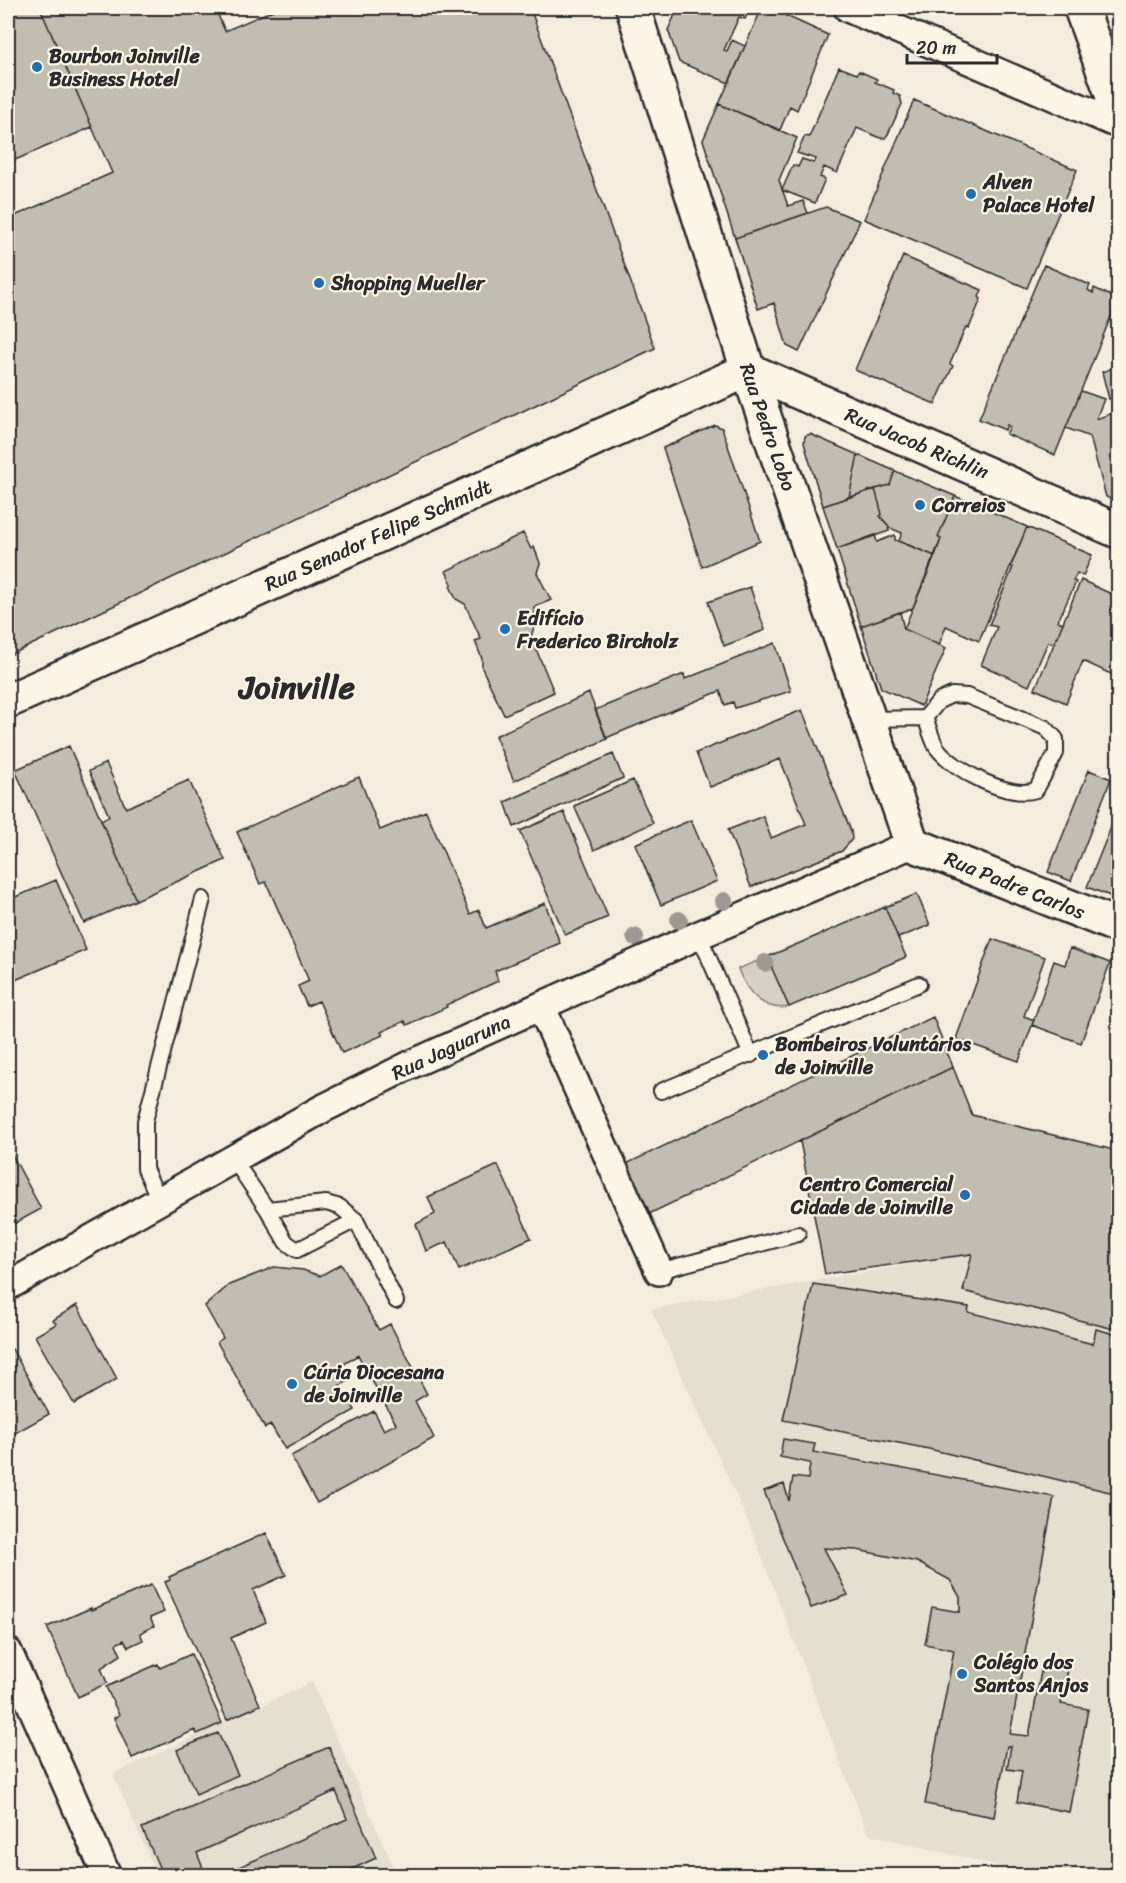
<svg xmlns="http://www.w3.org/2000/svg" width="1126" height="1883" viewBox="0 0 1126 1883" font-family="Sriracha,sans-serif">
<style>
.built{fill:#e5dfd0}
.green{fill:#d6d1c4;stroke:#807e78;stroke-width:1.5}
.building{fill:#c2bdb1;stroke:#2b2b2b;stroke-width:1.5}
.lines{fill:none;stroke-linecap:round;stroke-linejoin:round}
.service-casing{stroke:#2b2b2b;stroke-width:18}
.minor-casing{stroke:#2b2b2b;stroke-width:32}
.secondary-casing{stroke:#2b2b2b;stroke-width:38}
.primary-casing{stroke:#2b2b2b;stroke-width:38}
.service{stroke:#fcf5e5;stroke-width:14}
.minor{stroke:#fcf5e5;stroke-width:27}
.secondary{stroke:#fcf5e5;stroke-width:33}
.primary{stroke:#fcf5e5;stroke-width:33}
.tree{fill:#9d9990}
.poi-dot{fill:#1f6fb2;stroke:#fcf5e5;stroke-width:2}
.labels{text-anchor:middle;stroke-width:4.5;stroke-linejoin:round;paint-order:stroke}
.poi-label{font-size:20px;font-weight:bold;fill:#2b2b2b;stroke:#fcf5e5;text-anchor:start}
.street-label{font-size:20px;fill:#2b2b2b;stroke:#fcf5e5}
.town-label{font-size:32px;font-weight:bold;fill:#2b2b2b;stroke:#fcf5e5}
</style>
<rect width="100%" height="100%" fill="#f4edde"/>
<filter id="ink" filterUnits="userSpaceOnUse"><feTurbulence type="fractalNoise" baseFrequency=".0167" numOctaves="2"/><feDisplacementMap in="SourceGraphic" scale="12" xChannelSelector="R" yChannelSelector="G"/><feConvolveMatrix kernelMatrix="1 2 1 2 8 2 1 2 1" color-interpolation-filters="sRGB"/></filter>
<g filter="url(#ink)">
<path class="built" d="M972,1254L963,1291L1118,1330V1827L1110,1875H1035L868,1834L748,1521L651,1309Z
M312,1682L397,1875H157L113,1774Z"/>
<path class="green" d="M767,957L789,1007C763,1012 746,991 738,969Z"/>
<path class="building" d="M8,8H40L92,127L8,163Z
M40,8H215L225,31L278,8H530L655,348L8,656V219L112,173Z
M678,8H750L745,19L739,17L724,50L727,51L732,40L745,46L729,83L679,62L668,30Z
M762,8H769L828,35L797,110L790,106L780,130L719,104Z
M839,67L857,74L859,71L877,79L875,82L894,90L893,93L900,96L902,104L888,134L885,138H880L857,128L837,173L824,167L820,177L825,179L815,203L782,190L793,165L798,167L802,159L814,163L816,159L797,153L805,136L809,137Z
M914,100L1077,170L1027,288L864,219Z
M719,104L797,138L779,180L788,206L803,201L808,213L735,238L703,140Z
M826,207L860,221L799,352L787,346L774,303L758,309L735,238Z
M903,256L982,290L979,297L981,299L969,328L966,327L950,364L953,366L935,404L855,370Z
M1044,265L1090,285L1088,290L1093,293L1094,288L1118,299L1055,455L1006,434L1010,427L1007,425L1005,430L979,419Z
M1118,366V397L1109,399L1102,372Z
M1081,391L1104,399L1096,419L1118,411V501L1106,497L1090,437L1066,428Z
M715,425L722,428L760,541L702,567L663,448Z
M810,434L858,455L849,497L823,506L804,443L805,436Z
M858,455L895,471L890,485L849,497Z
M895,471L955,496L938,537L941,539L935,556L899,541L902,533L890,528L880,516L882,514L875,489L890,485Z
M875,489L882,514L880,516L888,525L889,531L837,549L823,506Z
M955,496L1027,527L979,641L946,626L939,645L904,629L941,539L938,537Z
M1027,527L1092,555L1083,576L1077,573L1073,581L1076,582L1058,621L1063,623L1054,644L1048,642L1029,686L981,665L997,627L989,625L1013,567L1011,566Z
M523,533L531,549L534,547L540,563L537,573L551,600L534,607L536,620L531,637L554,692L504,715L482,668V659L475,641L481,639L465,604L456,599L450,586L452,584L446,571Z
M875,535L877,542L895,535V540L935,556L913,608L861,626L837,549Z
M1081,580L1118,597V666L1115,676L1083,661L1066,703L1035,689Z
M750,587L765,630L724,646L708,602Z
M900,612L904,629L946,648L921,706L881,688L861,626Z
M775,643L791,691L735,708L733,702L725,705L720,691L606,738L595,710L684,674L685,679Z
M589,693L607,739L514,781L495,736Z
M802,710L851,831L852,839L842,851L751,887L728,830L763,816L771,838L806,824L780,759L710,787L696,753Z
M69,746L136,900L84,923L15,770Z
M613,754L623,778L514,827L505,802Z
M106,763L126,808L189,780L225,860L136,900L101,820L109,816L89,771Z
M1089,770L1111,779L1071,881L1048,872Z
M359,777L380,830L426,811L470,914L479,910L486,928L545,903L560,943L495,971L498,981L446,1005L447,1007L407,1025L405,1021L381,1032L383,1035L342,1053L319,1001L307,1006L298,986L309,981L266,882L260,884L237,832Z
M633,780L653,823L594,850L574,806Z
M564,812L608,917L565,935L520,831Z
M1117,812L1118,875L1110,896L1087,887Z
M691,820L717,881L661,905L635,844Z
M56,880L86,950L8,983V900Z
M917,894L930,925L898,938L885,907Z
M885,907L906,957L789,1007L767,957Z
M992,939L1045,957L1024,1016L1034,1020L1019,1061L956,1039Z
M1070,948L1110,963L1081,1043L1032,1025L1054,961L1065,965Z
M933,1017L953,1067L649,1214L624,1165Z
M953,1067L972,1115L1118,1151V1330L963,1291L972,1254L825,1274L800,1141Z
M8,1147L41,1209L8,1227Z
M498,1165L531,1238L459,1270L447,1242L426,1251L416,1224L435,1214L428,1197Z
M341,1264L379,1330L390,1324L427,1394L415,1401L434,1438L317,1503L291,1456L374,1411L384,1430L396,1424L358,1355L338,1368L347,1382L340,1385L355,1410L285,1449L271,1425L265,1428L217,1342L223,1338L205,1306L229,1285L274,1267L303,1270L320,1276Z
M813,1284L969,1307L968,1312L1093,1344L1096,1329L1118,1335V1494L929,1449L783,1420Z
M77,1305L117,1379L74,1404L35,1336L56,1324L53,1320Z
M12,1349L49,1414L8,1437V1351Z
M783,1439L815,1444L813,1452L1054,1497L1010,1734L1029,1736L1043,1661L1069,1665L1061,1704L1088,1709L1069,1812L1017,1802L1022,1771L1007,1769L1011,1746H1007L994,1817L925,1804L954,1650L925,1644L932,1607L960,1612V1597L950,1580L917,1562L857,1550L824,1548L848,1595L811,1608L764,1491L784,1484L789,1501L793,1477L808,1479L810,1463L780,1457Z
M266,1533L286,1575L253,1590L266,1622L231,1638L260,1705L227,1720L165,1582L170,1580L169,1577Z
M151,1585L164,1612L150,1618L154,1626L140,1633L143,1640L128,1647L124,1640L116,1644L121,1655L101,1668L107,1683L78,1697L47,1627L91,1608V1610Z
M191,1654L222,1723L197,1734L195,1730L132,1758L114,1718L119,1715L106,1687L158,1664L160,1668Z
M218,1733L238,1775L196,1794L177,1750Z
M329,1747L376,1858L337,1876H219L347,1819L336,1791L197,1853L206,1876H163L142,1828Z"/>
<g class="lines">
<g class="service-casing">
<path id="service" d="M869,719L925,718C929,727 932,740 937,748C955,771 1008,799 1036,790L1056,753V739L1046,728L967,696L952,695L939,701L925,718
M699,935L751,1055
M661,1091L919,984
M234,1160L267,1209L326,1203L340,1207L356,1220L396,1301
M160,1202L145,1169V1121L203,899
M267,1209L286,1242L297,1250L356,1220
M659,1271L798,1234"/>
</g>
<g class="minor-casing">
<path id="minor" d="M848,8L1118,124
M541,1006L659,1271
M8,1286L322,1109L414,1063L699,935L912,844
M8,1652L107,1876"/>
</g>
<g class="secondary-casing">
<path id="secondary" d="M633,8L748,370L912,844L1118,926
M748,370L1118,531
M8,701L748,370"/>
</g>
<g class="primary-casing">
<path id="primary" d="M1081,8L1118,110"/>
</g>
<use href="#service" class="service"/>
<use href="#minor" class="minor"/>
<use href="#secondary" class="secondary"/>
<use href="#primary" class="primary"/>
</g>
<g class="tree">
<circle cx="724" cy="901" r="9"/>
<circle cx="679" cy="920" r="9"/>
<circle cx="635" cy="937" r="9"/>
<circle cx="765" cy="963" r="9"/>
</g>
</g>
<g class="poi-dot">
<circle cx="37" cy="67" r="6"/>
<circle cx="971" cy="194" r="6"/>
<circle cx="319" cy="283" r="6"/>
<circle cx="920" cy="505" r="6"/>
<circle cx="505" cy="629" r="6"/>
<circle cx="763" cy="1055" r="6"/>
<circle cx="965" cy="1195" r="6"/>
<circle cx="292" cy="1384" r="6"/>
<circle cx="962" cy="1674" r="6"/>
</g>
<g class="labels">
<g class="poi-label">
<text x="49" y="63">Bourbon Joinville<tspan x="49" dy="23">Business Hotel</tspan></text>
<text x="983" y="189">Alven<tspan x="983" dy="23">Palace Hotel</tspan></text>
<text x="331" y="290">Shopping Mueller</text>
<text x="932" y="512">Correios</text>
<text x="517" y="625">Edifício<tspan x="517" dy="23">Frederico Bircholz</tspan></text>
<text x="775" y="1051">Bombeiros Voluntários<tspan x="775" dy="23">de Joinville</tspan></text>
<text x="953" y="1191" text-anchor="end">Centro Comercial<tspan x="953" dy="23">Cidade de Joinville</tspan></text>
<text x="304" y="1379">Cúria Diocesana<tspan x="304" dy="23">de Joinville</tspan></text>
<text x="974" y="1669">Colégio dos<tspan x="974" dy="23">Santos Anjos</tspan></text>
</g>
<g class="street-label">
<text transform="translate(768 427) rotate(71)" y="7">Rua Pedro Lobo</text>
<text transform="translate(917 443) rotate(23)" y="7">Rua Jacob Richlin</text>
<text transform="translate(378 535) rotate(-24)" y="7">Rua Senador Felipe Schmidt</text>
<text transform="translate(1015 885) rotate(22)" y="7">Rua Padre Carlos</text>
<text transform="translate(451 1047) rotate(-25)" y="7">Rua Jaguaruna</text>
</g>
<g class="town-label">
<text x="297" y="698">Joinville</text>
</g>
</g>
<rect width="1126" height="1883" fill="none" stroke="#fcf5e5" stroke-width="30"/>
<rect x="15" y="15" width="1096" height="1853" fill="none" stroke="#2b2b2b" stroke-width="2" filter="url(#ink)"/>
<path d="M907 54v9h90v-9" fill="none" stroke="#2b2b2b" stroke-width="3"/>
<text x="916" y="54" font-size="18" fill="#2b2b2b" stroke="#fcf5e5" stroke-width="4.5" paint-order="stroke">20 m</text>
</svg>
